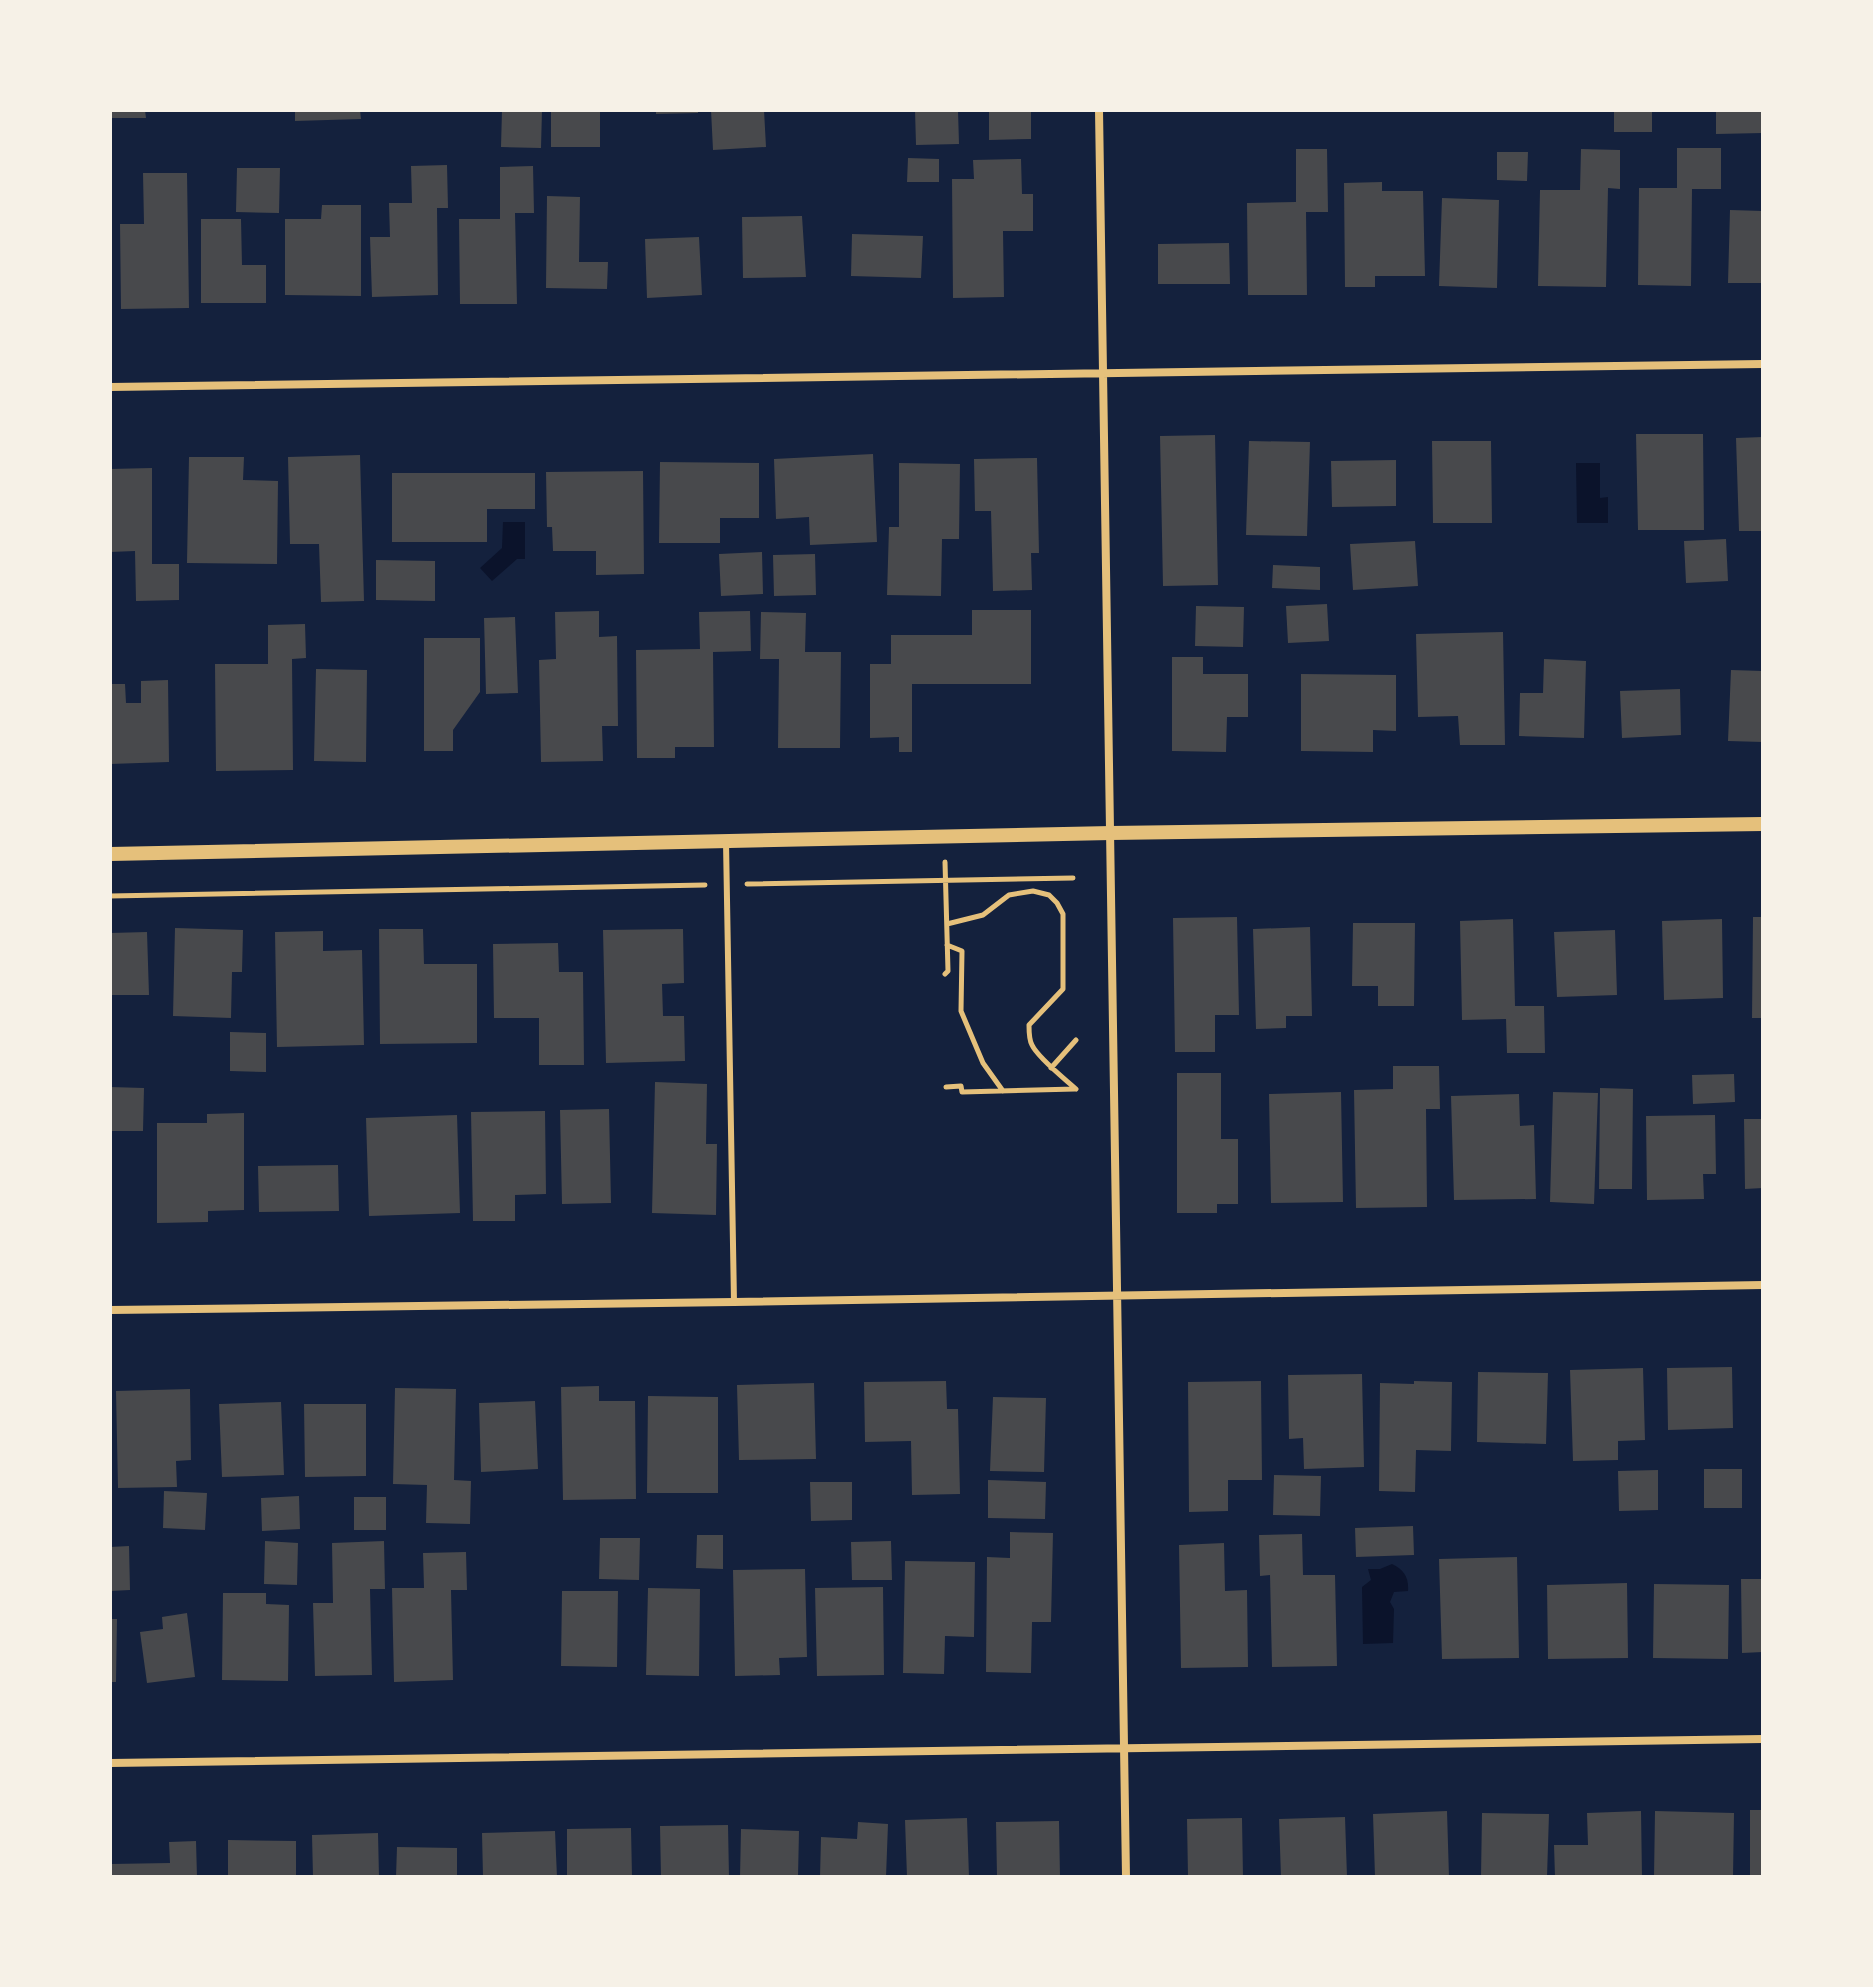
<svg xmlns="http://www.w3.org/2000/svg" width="1873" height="1987" viewBox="0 0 1873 1987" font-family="'IBM Plex Sans',sans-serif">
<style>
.water{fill:#0b132b}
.building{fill:#48494c}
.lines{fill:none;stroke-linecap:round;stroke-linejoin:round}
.path{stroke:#e5c07b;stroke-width:5}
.service{stroke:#e5c07b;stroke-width:6}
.minor{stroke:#e5c07b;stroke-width:8}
.tertiary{stroke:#e5c07b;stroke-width:14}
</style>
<rect width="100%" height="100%" fill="#14213d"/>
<path class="water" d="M1600,463V498L1608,497V523H1577L1576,463Z
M503,522H525V559H517L492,581L480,568L502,548Z
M1392,1564C1404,1570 1409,1577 1408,1591L1394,1592L1390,1602L1394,1609L1393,1643L1363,1644L1362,1587L1371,1580L1368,1569H1380Z"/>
<path class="building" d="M110,110H145L146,118H110Z
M295,110H360L361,119L295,121Z
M502,110H542L541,148L501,147Z
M551,110H600V147H551Z
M656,110H698V113L656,114Z
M711,110H764L766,147L713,150Z
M915,110H958L959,144L916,145Z
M989,110H1031V139L989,140Z
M1614,110H1652V132H1614Z
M1716,110L1763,111V133L1716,134Z
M1677,148H1721V189H1692L1691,286L1638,285L1639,188H1677Z
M1296,149H1327L1328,212H1306L1307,295H1248L1247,203L1296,202Z
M1581,149L1620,150V189L1608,188L1606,287L1538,286L1540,190H1580Z
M1497,152H1528L1527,181L1497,180Z
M908,158L939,159V182H907Z
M1021,159L1022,194H1033V231H1003L1004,297L953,298L952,179H974L973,160Z
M447,165L448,208H437L438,295L372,297L370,237H390L389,203H412L411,166Z
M533,166L534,213H515L517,304H460L459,219H500V167Z
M237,168H280L279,213L236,212Z
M143,173H187L189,308L121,309L120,224H144Z
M1382,182V191H1423L1425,276H1375V287H1345L1344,183Z
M547,196L580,197L579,262H608L607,289L546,288Z
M1442,198L1499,200L1497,288L1439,286Z
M322,205H361V296L285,295V219H321Z
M1730,210L1763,211V283H1728Z
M802,216L806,277L743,278L742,217Z
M201,219H241L242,265H266V303H201Z
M852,234L923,236L921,278L851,276Z
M699,237L702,295L647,298L645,239Z
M1229,243L1230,284H1158V244Z
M1636,434H1703L1704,530H1638Z
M1215,435L1218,585L1163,586L1160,436Z
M1763,437V531H1739L1736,438Z
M1249,441L1310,442L1307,536L1246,535Z
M1432,441H1491L1492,523H1433Z
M873,454L877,542L810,545L809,517L776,519L774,459Z
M360,455L364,601L321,602L319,544H290L288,457Z
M189,457H244L243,480L278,481L277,564L187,563Z
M1037,458L1039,553H1031L1032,590L993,591L991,511H975L974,459Z
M1396,460V506L1332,507L1331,461Z
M660,462L759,463V518H720V543H659Z
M899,463L960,464L959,539H942L941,596L887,595L889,527H899Z
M152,468V564H179V600L136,601L135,551L110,552V469Z
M643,471L644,574L596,575V551H553L552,527H547L546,472Z
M392,473H535V509H487V542H392Z
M1726,539L1728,581L1686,583L1684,541Z
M1415,541L1418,586L1353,590L1350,544Z
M762,552L763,594L721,596L719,554Z
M815,554L816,595L774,596L773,555Z
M376,560L435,561V601L376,600Z
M1273,565L1320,567V590L1272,588Z
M1327,604L1329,641L1288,643L1286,606Z
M1196,606L1244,607L1243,647L1195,646Z
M972,610H1031V684H912V752H899V737L870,738V664H891V635H972Z
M599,611V637L617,636L618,726H602L603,761L541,762L539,660L556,659L555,612Z
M750,611L751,651L713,652L714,747H675V758H637L636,650L700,649L699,612Z
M761,612L806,613L805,652H841L840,748H778L779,659H760Z
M515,617L518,693L486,694L484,618Z
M305,624L306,658L292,659L293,770L216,771L215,664H268V625Z
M1503,632L1505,745H1460L1458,716L1418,717L1416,634Z
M424,638H480V692L453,730V751H424Z
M1172,657H1203V674H1248V717H1227L1226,752L1172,751Z
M1544,659L1586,661L1584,738L1519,736L1520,693H1543Z
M316,669L367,670L366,762L314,761Z
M1731,670L1763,671V742L1728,741Z
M1301,674L1396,675V731L1373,730V752L1301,751Z
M168,680L169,762L110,764V684H125L126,703H141V681Z
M1680,689L1681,735L1622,738L1620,691Z
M1237,917L1239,1015H1215V1052H1175L1173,918Z
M1753,917H1763V1018H1752Z
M1513,919L1515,1006H1544L1545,1053H1507L1506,1019L1462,1020L1460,921Z
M1722,919L1723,998L1664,1000L1662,921Z
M1353,923H1415L1414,1006H1378V986H1352Z
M1310,927L1312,1016H1286V1028L1256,1029L1253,929Z
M175,928L243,930L242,972H232L231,1018L173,1016Z
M379,929H423L424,964H477V1043L380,1044Z
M683,929L684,983L662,984L663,1016H684L685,1061L606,1063L603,930Z
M1615,930L1617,995L1557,997L1554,932Z
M323,931V951L362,950L364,1045L277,1047L275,932Z
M147,932L149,995H110V933Z
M558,943L559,972H583L584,1065H539V1018H494L493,944Z
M230,1032L266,1033V1072L230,1071Z
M1393,1066H1439L1440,1109H1426L1427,1207L1356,1208L1354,1090L1393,1089Z
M1177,1073H1221V1139H1238V1204H1217V1213H1177Z
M1734,1074L1735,1102L1693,1104L1692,1075Z
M655,1082L707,1084L706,1144H717L716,1215L652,1213Z
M110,1087L144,1088L143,1131H110Z
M1600,1088L1633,1089L1632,1189H1599Z
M1341,1092L1343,1202L1271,1203L1269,1094Z
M1553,1092L1598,1093L1594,1204L1550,1202Z
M1519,1094L1520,1126L1534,1125L1536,1199L1454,1200L1451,1096Z
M609,1109L611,1203L562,1204L560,1110Z
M545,1111L546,1194L515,1195V1221H473L471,1112Z
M244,1113V1210L208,1211V1222L157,1223V1123H207V1114Z
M457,1115L460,1213L369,1216L366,1118Z
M1715,1115L1716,1174H1703L1704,1199L1647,1200L1646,1116Z
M1744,1119H1763V1188L1745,1189Z
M338,1165L339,1211L259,1212L258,1166Z
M1732,1367L1733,1428L1668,1430L1667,1368Z
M1643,1368L1645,1440L1618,1441V1460L1573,1461L1570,1370Z
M1478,1372L1548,1373L1546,1444L1477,1442Z
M1362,1374L1364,1467L1304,1469L1303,1438L1289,1439L1288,1375Z
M946,1381L947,1409H958L960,1494L912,1495L911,1441L865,1442L864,1382Z
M1261,1381L1262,1480H1228V1511L1189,1512L1188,1382Z
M1414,1381L1452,1382L1451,1451L1416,1450L1415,1492L1379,1491L1380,1383L1414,1384Z
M814,1383L816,1459L739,1460L737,1385Z
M599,1386V1401H635L636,1499L563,1500L561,1387Z
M395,1388L456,1389L454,1480L471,1481L470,1524L426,1523L427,1485L393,1484Z
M190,1389L191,1460L176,1461L177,1487L118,1488L116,1391Z
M648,1396L718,1397V1493H647Z
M993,1397L1046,1398L1044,1472L990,1471Z
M535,1401L538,1469L481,1472L479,1403Z
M281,1402L284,1475L222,1477L219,1404Z
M304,1404H366V1476L305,1477Z
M1704,1469H1742V1508H1704Z
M1658,1470V1510L1619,1511L1618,1471Z
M1274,1475L1321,1476L1320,1516L1273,1515Z
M988,1480L1046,1482L1045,1519L988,1518Z
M810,1482H852V1520L811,1521Z
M164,1491L207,1493L205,1530L163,1528Z
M299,1496L300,1529L262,1531L261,1498Z
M354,1497H386V1530H354Z
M1413,1526L1414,1555L1356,1557L1355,1528Z
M1010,1532L1053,1533L1051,1622H1032L1031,1673L986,1672L987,1557L1010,1558Z
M1302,1534L1303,1575H1335L1337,1666L1272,1667L1270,1575L1260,1576L1259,1535Z
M697,1535H723V1569L696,1568Z
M600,1538H640L639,1580L599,1579Z
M265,1541L298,1543L297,1585L264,1584Z
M384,1541L385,1589H370L372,1675L315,1676L313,1603H333L332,1543Z
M891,1541L892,1580H852L851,1542Z
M1224,1543L1225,1591L1247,1590L1248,1667L1181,1668L1179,1545Z
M129,1546L130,1590L110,1591V1547Z
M466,1552L467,1590H451L453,1680L394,1682L392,1588H424L423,1553Z
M1517,1557L1519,1658L1442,1659L1439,1559Z
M905,1561L975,1562L974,1637L945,1636L944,1674L903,1673Z
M805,1569L807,1657L779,1658L780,1675L735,1676L733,1570Z
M1741,1579H1763V1652L1742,1653Z
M1627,1583L1628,1658L1548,1659L1547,1585Z
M1654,1584L1729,1585L1728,1659L1653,1658Z
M883,1587L884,1675L817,1676L815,1588Z
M648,1588L700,1589L699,1676L646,1675Z
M562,1591H618L617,1667L561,1666Z
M223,1593H266V1604L289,1605L288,1681L222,1680Z
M187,1613L195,1677L147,1683L140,1632L163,1629L162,1617Z
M110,1619H117L116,1682H110Z
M1750,1810H1763V1877H1750Z
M1447,1811L1449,1877H1375L1373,1814Z
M1641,1811L1642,1877H1555L1554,1845H1588L1587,1813Z
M1655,1811L1734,1813L1733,1877H1654Z
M1482,1813L1549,1814L1547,1877H1481Z
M1345,1817L1347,1877H1281L1279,1819Z
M967,1818L969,1877H907L905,1820Z
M1242,1818L1243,1877H1188L1187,1819Z
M1059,1821L1060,1877H997L996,1822Z
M858,1822L888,1824L886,1877H820L821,1837L857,1839Z
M728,1825L729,1877H661L660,1826Z
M631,1828L632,1877H567V1829Z
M741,1829L799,1831L798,1877H740Z
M555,1831L557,1877H483L482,1833Z
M378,1833L379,1877H313L312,1835Z
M228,1840L296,1841V1877H228Z
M196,1841L197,1877H111V1864L170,1863L169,1842Z
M397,1847L457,1848V1877H396Z"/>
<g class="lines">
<path class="path" d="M747,884L1073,878
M110,896L705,885
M947,924L983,915L1009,895L1033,891L1049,895L1057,903L1063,914V989L1029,1025C1029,1031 1029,1040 1032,1045C1038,1058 1065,1079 1076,1089
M947,945L962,951L961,1011L983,1063L1003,1091
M945,974L948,971L945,862
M1051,1068L1076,1040
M946,1087L961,1086L962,1092L1075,1089"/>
<path class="service" d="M726,842L734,1302"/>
<path class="minor" d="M1099,110L1126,1877
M110,387L1763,364
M110,1310L734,1302L1763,1285
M110,1763L1763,1739"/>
<path class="tertiary" d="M110,854L1111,833L1763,824"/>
</g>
<rect width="1873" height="1987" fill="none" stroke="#f6f1e7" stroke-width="224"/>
</svg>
